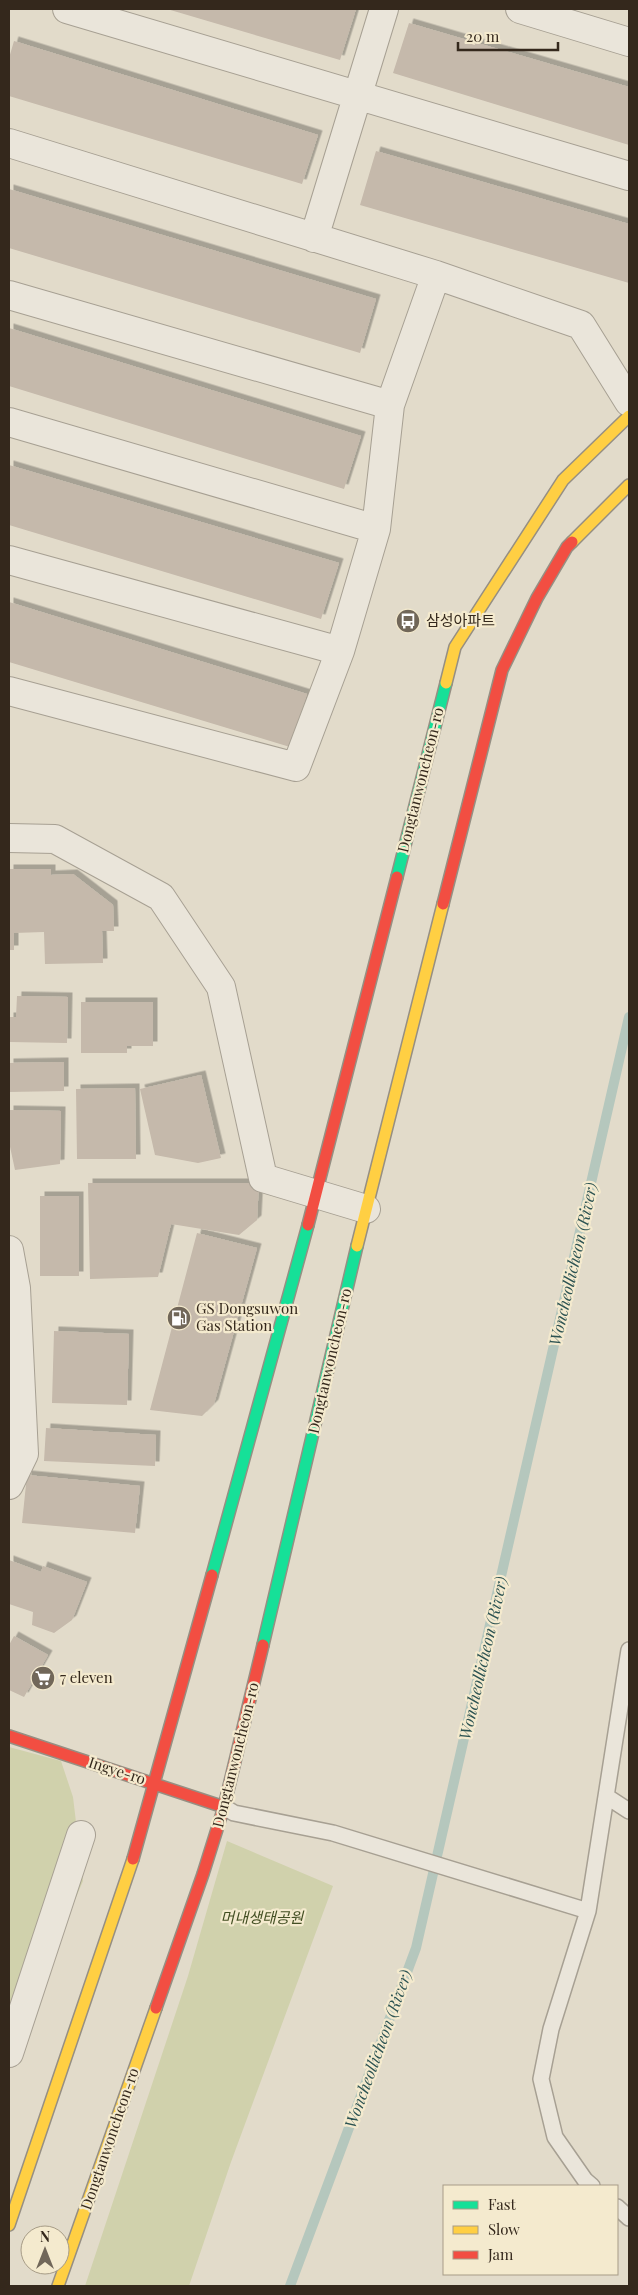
<svg xmlns="http://www.w3.org/2000/svg" width="638" height="2295" viewBox="0 0 638 2295" font-family="'Playfair Display','Noto Sans KR',serif">
<style>
.green{fill:#d0d1ac}
.lines{fill:none;stroke-linecap:round;stroke-linejoin:round}
.stream{stroke:#b5c7bd;stroke-width:10}
.building{fill:#c5b9ab;filter:url(#shadow)}
.lane-casing{stroke:#a7a093;stroke-width:18}
.street-casing{stroke:#a7a093;stroke-width:30}
.fast-casing{stroke:#968f83;stroke-width:14}
.slow-casing{stroke:#968f83;stroke-width:14}
.jam-casing{stroke:#968f83;stroke-width:14}
.lane{stroke:#eae5da;stroke-width:15}
.street{stroke:#eae5da;stroke-width:28}
.fast{stroke:#16e098;stroke-width:11}
.slow{stroke:#ffcf43;stroke-width:11}
.jam{stroke:#f24e42;stroke-width:11}
.labels{text-anchor:middle;stroke-width:4.5;stroke-linejoin:round;paint-order:stroke}
.poi-label{font-size:15px;fill:#34281c;stroke:#f4eace;text-anchor:start}
.street-label{font-size:15px;fill:#34281c;stroke:#f4eace}
.park-label{font-size:15px;font-style:italic;fill:#434f23;stroke:#f4eace}
.water-label{font-size:16px;font-style:italic;fill:#2c5352;stroke:#f4eace}
</style>
<defs>
<filter id="shadow"><feDropShadow dx="4.5" dy="-4.5" stdDeviation="0" flood-color="#0004"/></filter>
</defs>
<rect width="100%" height="100%" fill="#e2dbca"/>
<path class="green" d="M9,1747L61,1761L73,1797L83,1881L13,2045L9,2061Z
M227,1841L333,1886L231,2162L189,2286H85L188,1976Z"/>
<g class="lines">
<path class="stream" d="M290,2286L416,1948L629,1017"/>
</g>
<path class="building" d="M167,9H356L340,60Z
M409,23L629,87V145L393,73Z
M14,41L318,135L302,184L9,96V58Z
M376,151L629,224V283L360,205Z
M9,189L376,299L360,353L9,248Z
M9,328L361,436L344,489L9,386Z
M9,465L339,563L321,619L9,525Z
M9,602L307,694L290,747L9,662Z
M9,869H51V875L73,874L113,905L114,931H102L103,963L45,964L44,932L14,933V950H9Z
M17,996L68,997L67,1043L9,1042V1017H16Z
M81,1002H153V1046H127V1053H81Z
M64,1062V1091L9,1092V1063Z
M201,1075L221,1158L198,1163L155,1155L140,1089Z
M135,1088L136,1159H77L76,1089Z
M9,1110L61,1111L60,1164L15,1170L9,1142Z
M88,1183H259L257,1220L239,1235L171,1224L158,1277L90,1279Z
M40,1196H79V1276H40Z
M197,1233L257,1248L214,1404L202,1416L150,1410Z
M54,1331L129,1334L127,1405L52,1403Z
M46,1428L156,1435L155,1466L44,1461Z
M27,1475L140,1486L135,1533L22,1523Z
M9,1560L41,1572L43,1566L87,1582L72,1620L54,1633L32,1625L33,1612L9,1604Z
M14,1636L48,1655L24,1697L9,1690V1645Z"/>
<g class="lines">
<g class="lane-casing">
<path id="lane" d="M606,1796L629,1811
M224,1807L234,1813L333,1833L588,1911
M592,2186L585,2180L555,2137L541,2079L551,2029L588,1911L629,1650
M617,2207L629,2218"/>
</g>
<g class="street-casing">
<path id="street" d="M67,9L629,176
M520,9L629,42
M9,143L436,275L581,325L629,402
M314,238L384,9
M9,295L390,405
M9,422L376,529
M9,560L340,651
M9,691L296,767L340,651L376,529L390,405L436,275
M9,838L55,839L161,897L221,987L263,1178L366,1209
M9,1250L16,1288L24,1454L9,1485
M9,2053L81,1835"/>
</g>
<g class="fast-casing">
<path id="fast" d="M397,877L446,683
M212,1575L308,1225
M263,1645L357,1246"/>
</g>
<g class="slow-casing">
<path id="slow" d="M572,542L629,485
M446,683L455,647L563,480L629,416
M357,1246L443,904
M9,2225L133,1859
M58,2286L156,2008"/>
</g>
<g class="jam-casing">
<path id="jam" d="M443,904L502,670L537,598L567,547L572,542
M308,1225L397,877
M9,1736L224,1807
M133,1859L212,1575
M156,2008L203,1874L224,1807L263,1645"/>
</g>
<use href="#lane" class="lane"/>
<use href="#street" class="street"/>
<use href="#fast" class="fast"/>
<use href="#slow" class="slow"/>
<use href="#jam" class="jam"/>
</g>
<defs>
<g id="bus-disc" transform="scale(1.25)"><circle r="9.5" fill="#716759" stroke="#f4eace"/><path d="M-5-6H5V4H4V6H2V4H-2V6H-4V4H-5ZM-3.5-4V0h7V-4ZM-3.5 1.2v1.5H-2V1.2ZM2 1.2v1.5H3.5V1.2Z" fill="#fff"/></g>
<g id="fuel-disc" transform="scale(1.25)"><circle r="9.5" fill="#716759" stroke="#f4eace"/><path d="M-5.5-6h7V0h2V4h1.3V-2.5L3-4.5l.8-.8L6-3V5H2.5V1h-1V6h-7ZM-4.2-4.7v3.2H.2V-4.7Z" fill="#fff"/></g>
<g id="supermarket-disc" transform="scale(1.25)"><circle r="9.5" fill="#716759" stroke="#f4eace"/><path d="M-6-5.5h2.5l.6 2H6L4.5 2H-2.5L-4.4-4H-6ZM-1.5 3.2a1.3 1.3 0 1 0 .1 0ZM3 3.2a1.3 1.3 0 1 0 .1 0Z" fill="#fff"/></g>
</defs>
<g fill-rule="evenodd">
<use href="#bus-disc" x="408" y="621"/>
<use href="#fuel-disc" x="179" y="1318"/>
<use href="#supermarket-disc" x="43" y="1678"/>
</g>
<g class="labels">
<g class="poi-label">
<text x="426" y="626">삼성아파트</text>
<text x="196" y="1314">GS Dongsuwon<tspan x="196" dy="17">Gas Station</tspan></text>
<text x="60" y="1683">7 eleven</text>
</g>
<g class="street-label">
<text transform="translate(421 780) rotate(-76)" y="5">Dongtanwoncheon-ro</text>
<text transform="translate(330 1361) rotate(-77)" y="5">Dongtanwoncheon-ro</text>
<text transform="translate(236 1755) rotate(-76)" y="5">Dongtanwoncheon-ro</text>
<text transform="translate(117 1771) rotate(18)" y="5">Ingye-ro</text>
<text transform="translate(110 2139) rotate(-71)" y="5">Dongtanwoncheon-ro</text>
</g>
<g class="park-label">
<text x="262" y="1923">머내생태공원</text>
</g>
<g class="water-label">
<text transform="translate(573 1264) rotate(-77)" y="6">Woncheollicheon (River)</text>
<text transform="translate(483 1658) rotate(-77)" y="6">Woncheollicheon (River)</text>
<text transform="translate(378 2049) rotate(-70)" y="6">Woncheollicheon (River)</text>
</g>
</g>
<rect width="638" height="2295" fill="none" stroke="#34281c" stroke-width="20"/>
<rect x="443" y="2185" width="175" height="90" fill="#f4eace" stroke="#a79c87"/>
<rect x="453" y="2201" width="25" height="8" fill="#16e098" stroke="#a79c87"/>
<text x="488" y="2210" font-size="15" fill="#34281c">Fast</text>
<rect x="453" y="2226" width="25" height="8" fill="#ffcf43" stroke="#a79c87"/>
<text x="488" y="2235" font-size="15" fill="#34281c">Slow</text>
<rect x="453" y="2251" width="25" height="8" fill="#f24e42" stroke="#a79c87"/>
<text x="488" y="2260" font-size="15" fill="#34281c">Jam</text>
<g transform="translate(45 2250)"><circle r="24" fill="#f4eace" stroke="#a79c87"/>
<path d="M0-4L9 19L0 12L-9 19Z" fill="#716759"/>
<text y="-8" font-size="14" font-weight="bold" text-anchor="middle" fill="#34281c">N</text>
</g>
<path d="M458 42v8h100v-8" fill="none" stroke="#34281c" stroke-width="2.5"/>
<text x="466" y="42" font-size="15" fill="#34281c" stroke="#f4eace" stroke-width="4" paint-order="stroke">20 m</text>
</svg>
